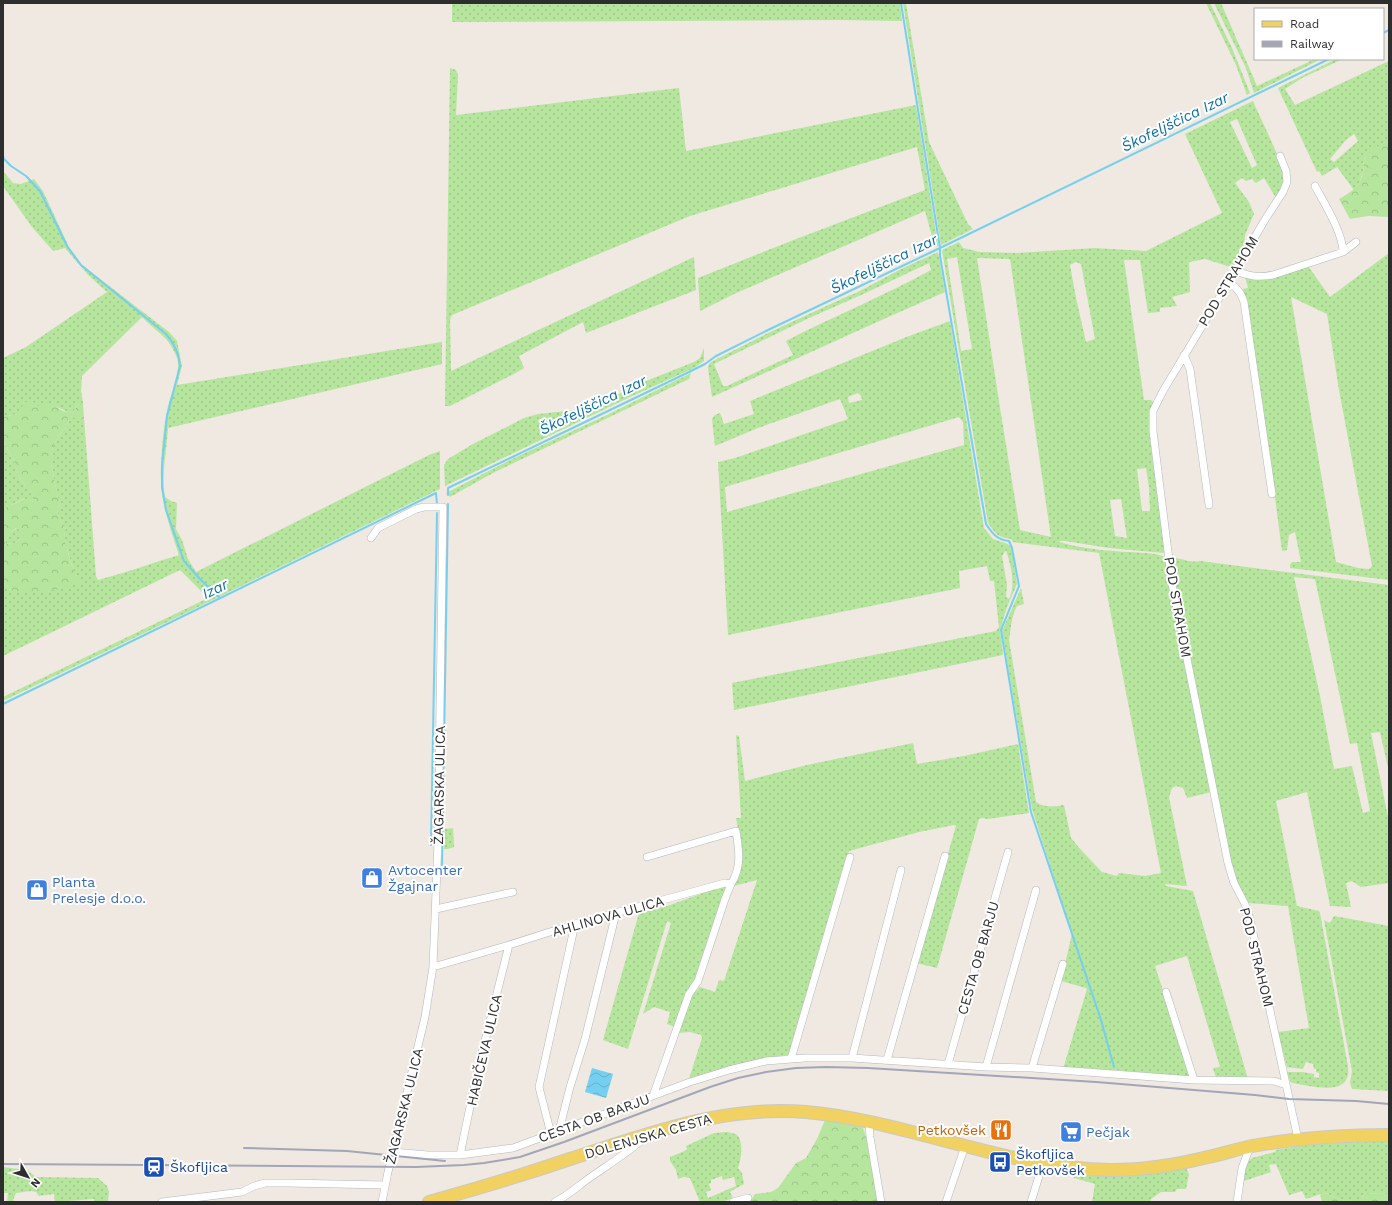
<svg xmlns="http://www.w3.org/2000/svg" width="1392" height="1205" viewBox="0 0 1392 1205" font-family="'Work Sans',sans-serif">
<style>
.grass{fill:url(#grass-dots);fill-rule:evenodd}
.forest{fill:url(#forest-crowns);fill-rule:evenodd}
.water{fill:url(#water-waves)}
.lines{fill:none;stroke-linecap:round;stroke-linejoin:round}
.stream{stroke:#75cff0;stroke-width:2}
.street-casing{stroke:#b4b7c1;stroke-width:8}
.primary-casing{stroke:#c9c9c9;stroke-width:14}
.street{stroke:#fff;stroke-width:7}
.primary{stroke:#f2d163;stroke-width:12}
.rail{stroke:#a3a6b8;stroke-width:2}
.labels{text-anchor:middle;stroke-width:4;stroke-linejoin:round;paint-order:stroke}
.street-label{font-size:14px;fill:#2e2e2e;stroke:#fff}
.shop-label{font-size:14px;fill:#366cbe;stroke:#fff;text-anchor:start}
.food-label{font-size:14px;fill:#c56008;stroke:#fff;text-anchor:end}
.transit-label{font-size:14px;fill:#164399;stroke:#fff;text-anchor:start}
.water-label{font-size:15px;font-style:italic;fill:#0d6fa3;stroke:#fff}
</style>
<defs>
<pattern id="grass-dots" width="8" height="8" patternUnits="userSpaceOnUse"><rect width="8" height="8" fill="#b6e59e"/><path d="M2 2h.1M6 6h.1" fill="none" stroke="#9dc588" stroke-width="1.8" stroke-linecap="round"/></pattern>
<pattern id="forest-crowns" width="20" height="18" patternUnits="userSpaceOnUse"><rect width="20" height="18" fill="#b6e59e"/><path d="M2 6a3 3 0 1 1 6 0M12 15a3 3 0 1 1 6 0" fill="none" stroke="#9dc588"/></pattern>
<pattern id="water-waves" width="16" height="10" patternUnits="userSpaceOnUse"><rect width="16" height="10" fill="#75cff0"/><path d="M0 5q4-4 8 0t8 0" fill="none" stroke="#66b2ce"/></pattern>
</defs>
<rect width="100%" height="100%" fill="#efe9e1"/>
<path class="grass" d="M452,3H900L902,21L837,20L452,22Z
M903,3H906L929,142L968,224L973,229L941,245Z
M1206,3H1210L1232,48L1250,93L1247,95L1236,65Z
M1214,3H1221L1257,86L1315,59H1321L1254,93L1246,68Z
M1336,59H1343L1302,78L1285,89L1295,105L1389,61V140L1368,153L1364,158L1363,172L1359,183L1354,190L1337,167L1322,176L1319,171L1317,172L1278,88ZM1354,134L1358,141L1334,162L1330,159L1346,140Z
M450,68L456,70L458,75L456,115L679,88L686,151L916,105L938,246L935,247L925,211L734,294L700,311L698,278L791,241L925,190L917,147L690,216L452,315L450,320L451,371L694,257L696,290L586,333L583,322L519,356L524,368L514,374L450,406H445Z
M1253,101C1259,116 1286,168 1285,181C1285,186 1279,193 1276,198L1264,178L1256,183L1252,179L1246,181L1242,178L1235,183L1249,202L1254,214L1245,235L1244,253L1234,268L1205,259L1189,262L1190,292L1172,297L1177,306L1160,308V312L1148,313L1140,260H1124L1144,400H1151L1154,403L1150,416L1149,431L1165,552L1164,553L1109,548L1065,541H1061L1059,542C1077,547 1096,550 1114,551C1126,553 1158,551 1166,558L1211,792L1187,798L1183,788L1176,786L1172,788L1169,797L1170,802L1187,886L1165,884L1166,886L1193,891L1248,1079L1216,1078L1213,1068L1220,1067L1187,956L1155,966L1190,1073L1189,1076L1187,1077L1116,1070L1063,1069L1087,989L1086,988L1061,981L1072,934L1032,809L1002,631L1021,588L1024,604L1017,606C1011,617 1011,628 1009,640L1036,802C1045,808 1054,807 1064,805L1071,838L1081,850L1102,872L1117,876L1119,873L1145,876L1161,873L1099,553L1013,542L1011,539C997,537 996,534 988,523L942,250L959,242L963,248L980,252L1017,253L1095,248L1146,251L1222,213L1185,134ZM1237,119L1257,165L1252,168L1230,122ZM957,257L972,349L961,351L947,259ZM977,258L1010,259L1051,537L1020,530L1000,408ZM1076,262L1081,264L1095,339L1086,342L1076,298L1070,265ZM1146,468L1149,488L1150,511H1142L1137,469ZM1121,499L1127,538L1115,536L1110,500Z
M3,171L13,183L21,184L34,179L43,191L69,247L82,265L169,332L177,341L182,366L177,385L442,342V364L168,428C167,451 161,474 165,497L171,501L177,503L176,529L182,540L188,559L196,572L429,455L440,451V489L188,612L3,701V697L204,600L207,597L180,570L3,656V582L13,592H39L76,578C73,565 61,540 66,527C60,520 54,512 61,503L58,498L51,463V456L53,446L61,433L69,423L68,418H84L96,576L98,580C125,573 152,563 179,555C169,525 159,498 161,466C162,448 163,429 167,411C169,397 182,372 177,358C169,336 157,333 142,317L82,376L81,391L83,403H79L73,412H68L55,406H37L34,405L20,410L17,414L3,417V358L26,347L107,292L88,275L65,248L53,251L32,227L3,186Z
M938,252L945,292L886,318L712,397L708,368L709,364L711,362L768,333L848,296L856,293L901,269ZM929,263L931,270C884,296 834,316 786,341L793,355L727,386H723L714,364L809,318L859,296Z
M1389,253V580L1290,568V565L1292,562H1301L1295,532L1289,535L1287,550L1282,551L1273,482L1243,289L1248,288L1245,277L1256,280H1263L1308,266L1330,297ZM1291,297L1327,314L1339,390L1372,566L1369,569L1358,568L1336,562Z
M950,321L984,528L993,539L1008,544L1011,548L1013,555L1017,584L1007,607L1000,630L1003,655L734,710L732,683L996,631L999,627L994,581H990L987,566L959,571L960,588L728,635L718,462L735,458L848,419L840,399L758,428L715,446L712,419L715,415L720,413L724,424L754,414L750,401L909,336ZM858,393L861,396L862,400L849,403L848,397ZM959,417L963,422L964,445L727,512L725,487ZM1006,550C1011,566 1016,584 1009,599L1006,597L1007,585L1002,556Z
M704,348V361L694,368L630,397L445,486L444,465L448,459L473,444L524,418L538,414L586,409L651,379L694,362L700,358Z
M691,373L689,379L493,473L450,497L446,493L514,458L607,415Z
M3,440L15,464V470L29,492L34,495V499L32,502L23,499L3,509Z
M17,528L21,531V539L14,543L5,544L9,534Z
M1175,558C1185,559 1190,563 1200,561L1389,585V772L1380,732L1371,733L1389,822V883L1361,887L1352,881L1346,883L1351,907L1330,906L1307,792L1276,801L1297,906L1319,911L1320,913L1348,1066C1348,1070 1349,1074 1347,1078C1341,1095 1306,1085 1292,1083L1290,1081L1287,1072H1302L1314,1074V1077L1319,1078V1073L1316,1072V1069H1314L1313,1064L1306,1062L1303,1069L1287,1067L1278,1032L1309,1028L1288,906L1248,903L1234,878L1175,587L1172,560ZM1294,577L1315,579L1350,744L1357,743L1370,811L1363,813L1352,766L1334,769L1320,696Z
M736,735L739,736L745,781L807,765L913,743L917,764L964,756L1018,744L1029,813L988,819L982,818L979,819L937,968L916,963L956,826L954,825L919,832L849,851L788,1056L764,1059L689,1079L702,1038L701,1035L690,1032L678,1033L692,995L700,987L715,992L719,980L724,981L757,880L734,886L740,839L736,818H741Z
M453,828L454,847L448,849H444L445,829Z
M724,886L726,888L723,895L692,987L675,1027L667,1024L670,1012L654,1007L643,1014L671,923L667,921L628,1049L603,1040L639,913L670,905L717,888Z
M1334,916L1389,926V1091L1352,1089L1350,1083L1352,1071L1324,920L1330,923Z
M727,1132C731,1133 734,1133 737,1135C744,1141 741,1160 738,1168L742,1173L744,1184L733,1190L730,1192L733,1198L722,1202H700L690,1178L683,1177L678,1179L676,1170L670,1161V1157L687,1150L686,1146L714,1133ZM722,1176L723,1180L734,1177L736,1186L708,1198L706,1192L711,1190L709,1184L711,1183V1180Z
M1378,1140L1389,1141V1194L1363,1193L1362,1202L1345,1201L1324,1193L1306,1199L1302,1191L1289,1195L1276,1164L1269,1165L1271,1172L1244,1181C1244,1173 1245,1164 1252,1158L1275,1152L1276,1150C1310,1143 1343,1142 1378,1140Z
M3,1167L27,1170L36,1177L98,1178L107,1186L109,1191L108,1202H94V1199L55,1202L54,1194L39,1196L36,1192L31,1191L16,1193L13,1200L16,1202H21H7L8,1193H3Z
M1186,1168L1189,1174L1186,1189H1177L1175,1192H1161L1151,1199L1150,1202H1092L1095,1184L1074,1178V1175L1128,1176L1166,1172Z"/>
<path class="forest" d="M1389,140V217L1368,216L1350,219L1339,199C1351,192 1360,187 1363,172C1364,167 1363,161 1365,156C1370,149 1382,145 1389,140Z
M25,402H34V405L37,406L54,403C58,410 66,413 73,412L79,403H83L84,418H68L69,423L61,433L53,446L51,456V463L58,498L61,503C54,512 60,520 66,527C62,538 69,555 72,566C74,570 76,573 76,578L81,582L49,592H13L3,582V509L24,499L32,502L34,499V495L29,492L15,470V464L3,440V417L17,414ZM16,528L21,531V539L14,543L5,544L9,534Z
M825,1120L851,1124L863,1128L871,1151L880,1202H751V1200L755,1194L771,1192L778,1188L796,1163L806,1158L817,1139Z
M1324,1193L1348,1202H1322L1320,1195Z
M1363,1193L1389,1194V1202H1362Z"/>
<path class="water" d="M592,1068L613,1074L606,1098L585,1092Z"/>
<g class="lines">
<path class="stream" d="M901,3L940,248V256L986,524C992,533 997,540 1009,541L1012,548L1019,586L1001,630L1031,812L1101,1020L1114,1067
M1383,33L1389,30
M3,156L4,159L11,166L26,176L40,191L67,246L81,265L166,334C174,343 179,353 180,366L167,416L162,465V487L166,510L184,561L199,578L220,598
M448,495V488L689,372L705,364L716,356L768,330L940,248L1329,59
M3,704L436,493L437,504
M431,845L437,513
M442,865L448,504"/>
<g class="street-casing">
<path id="street" d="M1280,156L1286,171L1287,182L1283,192L1266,218L1228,283L1163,391L1153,411V431L1172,584L1228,863L1234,883L1245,904L1250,919L1298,1139
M1315,186C1324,203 1343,233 1343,252
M1235,271C1250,276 1257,278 1273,275L1343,252L1356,242
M1228,283C1238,288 1241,293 1244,302L1272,494
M1184,355L1190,369L1209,505
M371,538L378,528L416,509L424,507H443L438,842L433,967L425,1017L388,1172L382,1202
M436,909L513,892
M433,967L509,945L575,924L725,883L731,884C742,867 739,850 736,831L647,857
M1166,992L1194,1080
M852,1058L901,870
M791,1059L850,857
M887,1060L945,856
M948,1064L1008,852
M986,1067L1036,890
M1032,1068L1063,964
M653,1096L689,994L698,981L725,899L731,884
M869,1122L870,1137L881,1202
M559,1131L570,1087L585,1039L616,913
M551,1134L539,1087L575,924
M393,1152L428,1155H460L513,1148L690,1082L729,1070L766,1061L805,1058H852L986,1067L1032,1068L1194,1080L1274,1081L1286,1085
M460,1155L477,1073L509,945
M162,1202L242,1192L254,1186L265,1183H287L385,1185
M555,1202C567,1196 577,1187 588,1179C608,1165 627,1153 646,1137
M733,1202L748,1198
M946,1202L965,1146
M1031,1202L1043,1163
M1237,1202L1242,1168L1250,1147"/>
</g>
<g class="primary-casing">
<path id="primary" d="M429,1202C476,1189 523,1175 570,1159C647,1134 723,1105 806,1112C909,1121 1006,1169 1111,1170C1144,1170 1176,1165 1208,1157C1223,1154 1237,1149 1252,1146C1297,1138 1342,1135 1389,1135"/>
</g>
<use href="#street" class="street"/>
<use href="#primary" class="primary"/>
<path class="rail" d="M244,1148L347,1151L445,1161
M3,1164L416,1167L464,1165L484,1163L520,1157L564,1142L710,1087L738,1078L766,1072L796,1068L826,1067L868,1068L1096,1082L1255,1095L1289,1099L1356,1101L1389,1104"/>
</g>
<defs>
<g id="shop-square" transform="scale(1.15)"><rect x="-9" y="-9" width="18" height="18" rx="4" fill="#3f7fe0" stroke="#fff"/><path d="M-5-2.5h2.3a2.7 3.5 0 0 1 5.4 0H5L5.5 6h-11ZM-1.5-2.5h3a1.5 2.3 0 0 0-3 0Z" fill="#fff"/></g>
<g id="restaurant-square" transform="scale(1.15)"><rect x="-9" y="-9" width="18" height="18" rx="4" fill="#e8710a" stroke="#fff"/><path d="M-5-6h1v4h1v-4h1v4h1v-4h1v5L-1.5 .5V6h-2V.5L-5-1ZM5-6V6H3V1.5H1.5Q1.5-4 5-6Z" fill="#fff"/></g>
<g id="supermarket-square" transform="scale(1.15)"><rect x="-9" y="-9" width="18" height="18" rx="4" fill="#3f7fe0" stroke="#fff"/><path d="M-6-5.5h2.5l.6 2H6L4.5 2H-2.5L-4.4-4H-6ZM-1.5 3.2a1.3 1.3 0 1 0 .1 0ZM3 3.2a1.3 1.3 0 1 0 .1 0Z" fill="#fff"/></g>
<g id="bus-square" transform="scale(1.15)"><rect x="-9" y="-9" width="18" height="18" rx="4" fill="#1a4fb4" stroke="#fff"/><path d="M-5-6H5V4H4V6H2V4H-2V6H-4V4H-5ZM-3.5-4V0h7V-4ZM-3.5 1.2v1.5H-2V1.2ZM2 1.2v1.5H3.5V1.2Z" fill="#fff"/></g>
<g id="station-square" transform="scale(1.15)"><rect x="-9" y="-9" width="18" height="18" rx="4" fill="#1a4fb4" stroke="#fff"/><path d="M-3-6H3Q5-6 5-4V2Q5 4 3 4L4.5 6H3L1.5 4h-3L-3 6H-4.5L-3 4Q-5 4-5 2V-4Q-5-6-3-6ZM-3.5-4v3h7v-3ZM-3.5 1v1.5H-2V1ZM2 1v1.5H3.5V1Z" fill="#fff"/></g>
</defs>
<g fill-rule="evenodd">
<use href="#shop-square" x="372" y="878"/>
<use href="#shop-square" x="37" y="890"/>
<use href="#restaurant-square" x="1001" y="1130"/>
<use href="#supermarket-square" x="1071" y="1132"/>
<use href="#bus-square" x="1000" y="1162"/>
<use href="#station-square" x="154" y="1167"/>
</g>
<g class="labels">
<g class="street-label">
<text transform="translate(1228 281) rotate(-59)" y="5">POD STRAHOM</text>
<text transform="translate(1178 607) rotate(80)" y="5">POD STRAHOM</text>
<text transform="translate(439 785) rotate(-89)" y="5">ŽAGARSKA ULICA</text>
<text transform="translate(608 916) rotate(-16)" y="5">AHLINOVA ULICA</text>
<text transform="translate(1257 957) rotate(76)" y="5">POD STRAHOM</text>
<text transform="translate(978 958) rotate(-74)" y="5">CESTA OB BARJU</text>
<text transform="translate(484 1050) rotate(-77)" y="5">HABIČEVA ULICA</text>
<text transform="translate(404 1106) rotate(-76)" y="5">ŽAGARSKA ULICA</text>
<text transform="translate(594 1118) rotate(-20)" y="5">CESTA OB BARJU</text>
<text transform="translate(648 1136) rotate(-16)" y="5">DOLENJSKA CESTA</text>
</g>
<g class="shop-label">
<text x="388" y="875">Avtocenter<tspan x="388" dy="16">Žgajnar</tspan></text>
<text x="52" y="887">Planta<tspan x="52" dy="16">Prelesje d.o.o.</tspan></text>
<text x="1086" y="1137">Pečjak</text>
</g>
<g class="food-label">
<text x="986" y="1135">Petkovšek</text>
</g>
<g class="transit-label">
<text x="1016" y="1159">Škofljica<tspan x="1016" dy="16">Petkovšek</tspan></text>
<text x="170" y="1172">Škofljica</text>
</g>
<g class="water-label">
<text transform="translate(1175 122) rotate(-26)" y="5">Škofeljščica Izar</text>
<text transform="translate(884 264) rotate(-26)" y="5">Škofeljščica Izar</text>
<text transform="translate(593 405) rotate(-26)" y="5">Škofeljščica Izar</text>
<text transform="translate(215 589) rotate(-26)" y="5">Izar</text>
</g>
</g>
<rect width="1392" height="1205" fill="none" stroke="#2e2e2e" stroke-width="8"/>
<rect x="1254" y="8" width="130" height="52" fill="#ffffff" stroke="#ababab"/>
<rect x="1262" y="21" width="20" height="6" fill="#f2d163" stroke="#ababab"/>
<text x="1290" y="28" font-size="12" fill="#2e2e2e">Road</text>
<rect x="1262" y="41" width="20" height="6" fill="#a3a6b8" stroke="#ababab"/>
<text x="1290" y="48" font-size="12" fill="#2e2e2e">Railway</text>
<g transform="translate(28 1177) rotate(129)" stroke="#ffffff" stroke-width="3" paint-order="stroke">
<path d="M0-3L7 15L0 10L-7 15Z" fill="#2e2e2e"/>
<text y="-6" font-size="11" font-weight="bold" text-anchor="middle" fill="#2e2e2e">N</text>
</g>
</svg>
